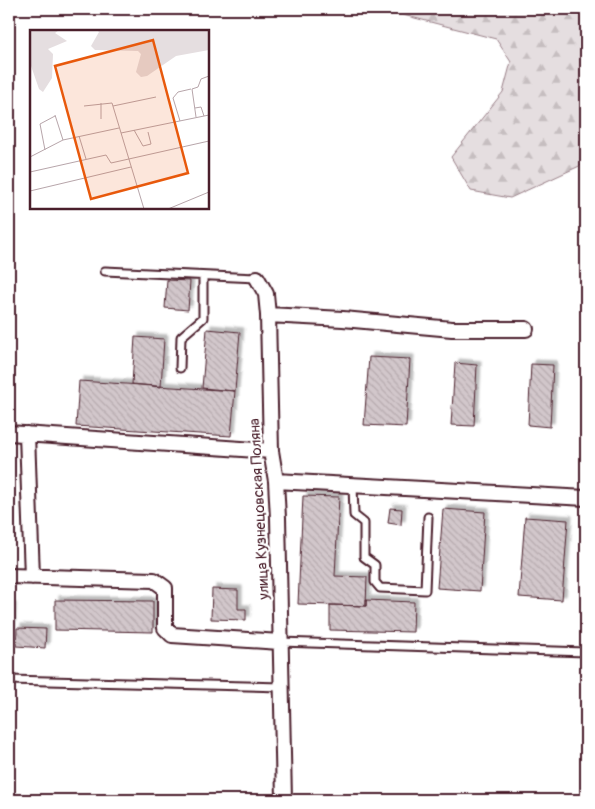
<svg xmlns="http://www.w3.org/2000/svg" width="595" height="809" viewBox="0 0 595 809" font-family="Pangolin,sans-serif">
<style>
.forest{fill:url(#forest-firs);stroke:#987e86}
.building{fill:url(#building-back-hatch);stroke:#4a1f2b;filter:url(#shadow)}
.lines{fill:none;stroke-linecap:round;stroke-linejoin:round}
.lane-casing{stroke:#4a1f2b;stroke-width:11}
.street-casing{stroke:#4a1f2b;stroke-width:18}
.lane{stroke:#fff;stroke-width:7}
.street{stroke:#fff;stroke-width:14}
.labels{text-anchor:middle;stroke-width:4.5;stroke-linejoin:round;paint-order:stroke}
.street-label{font-size:15px;fill:#4a1f2b;stroke:#fff}
.inset-road{fill:none;stroke:#b7a5aa;stroke-width:1}
.view{fill:#e8590c;fill-opacity:0.15;stroke:#e8590c;stroke-width:2.5}
.inset-edge{fill:none;stroke:#4a1f2b;stroke-width:2.5}
</style>
<defs>
<pattern id="forest-firs" width="22" height="20" patternUnits="userSpaceOnUse" patternTransform="scale(1.25)"><rect width="22" height="20" fill="#e5dee0"/><path d="M5 1l3.5 6h-7zM16 11l3.5 6h-7z" fill="#c6bec0"/></pattern>
<pattern id="building-back-hatch" width="6" height="6" patternUnits="userSpaceOnUse" patternTransform="scale(1.25)"><rect width="6" height="6" fill="#d2c7cb"/><path d="M-1 5l2 2M0 0l6 6M5-1l2 2" fill="none" stroke="#b6aaae"/></pattern>
<filter id="shadow"><feDropShadow dx="4" dy="-4" stdDeviation="1" flood-color="#0004"/></filter>
</defs>
<rect width="100%" height="100%" fill="#fff"/>
<filter id="ink" filterUnits="userSpaceOnUse"><feTurbulence type="fractalNoise" baseFrequency=".02" numOctaves="2"/><feDisplacementMap in="SourceGraphic" scale="10" xChannelSelector="R" yChannelSelector="G"/><feConvolveMatrix kernelMatrix="1 2 1 2 8 2 1 2 1" color-interpolation-filters="sRGB"/></filter>
<g filter="url(#ink)">
<path class="forest" d="M380,9H586V163L510,198L471,191L451,157L503,92L511,62L496,39Z"/>
<path class="building" d="M167,280L190,281L188,310L165,308Z
M207,329L240,332L235,391L202,388Z
M135,337L164,339L161,387L132,384Z
M369,357L410,359L406,427L364,425Z
M455,363L477,365L474,426L451,425Z
M531,364L553,365L550,427L528,425Z
M79,381L235,391L231,436L76,426Z
M303,496L339,497L335,576L367,577L366,606L298,604Z
M390,508L402,509L401,525L388,523Z
M443,509L485,512L480,591L437,588Z
M525,517L568,520L562,600L519,597Z
M212,589L238,590V609H246V620L211,619Z
M55,600L153,601V632L55,630Z
M366,600L414,602L413,632L330,630V605L366,606Z
M9,607H12L11,637H9Z
M17,628L46,629L45,648L16,646Z"/>
<g class="lines">
<g class="lane-casing">
<path id="lane" d="M105,271L257,278
M180,368L181,337L203,318V276
M353,485L354,515L364,523V557L375,565V582L380,588L425,590L428,517
M280,642L586,652
M9,680L281,687"/>
</g>
<g class="street-casing">
<path id="street" d="M257,278L266,294L268,315L271,451L276,481L278,518L284,800
M268,315L343,319L452,329H526
M9,433L271,451
M27,434L32,577
M276,481L586,498
M9,576L154,580L165,588V628L172,635L280,642"/>
</g>
<use href="#lane" class="lane"/>
<use href="#street" class="street"/>
</g>
</g>
<g class="labels">
<g class="street-label">
<text transform="translate(259 509) rotate(-93)" y="5">улица Кузнецовская Поляна</text>
</g>
</g>
<g transform="translate(30 30)">
<rect width="179" height="179" fill="#fff"/>
<path d="M0,0H29L25,3L37,11L18,19L23,24L22,48L13,62L9,59L0,33ZM67,0H179V20L146,26L117,46L111,47L106,42L111,24L108,21L65,20L61,16L69,2Z" fill="#e5dee0"/>
<path class="inset-road" d="M71,73V89M54,76L82,73L114,179M83,76L126,67M165,78L171,77L174,86M25,85L33,110L89,98M166,87L162,59L168,57L171,49L179,46M150,91L143,68L148,62L161,59M104,100L113,116L121,114L118,102M91,103L179,85M49,106L56,129M15,120L10,94L25,86M0,127L33,110M0,142L76,125L81,133L179,111M0,161L101,137M138,179L179,162"/>
<path class="view" d="M123,10L158,143L61,169L25,36Z"/>
<rect width="179" height="179" class="inset-edge"/>
</g>
<rect width="595" height="809" fill="none" stroke="#fff" stroke-width="30"/>
<rect x="15" y="15" width="565" height="779" fill="none" stroke="#4a1f2b" stroke-width="2" filter="url(#ink)"/>
</svg>
